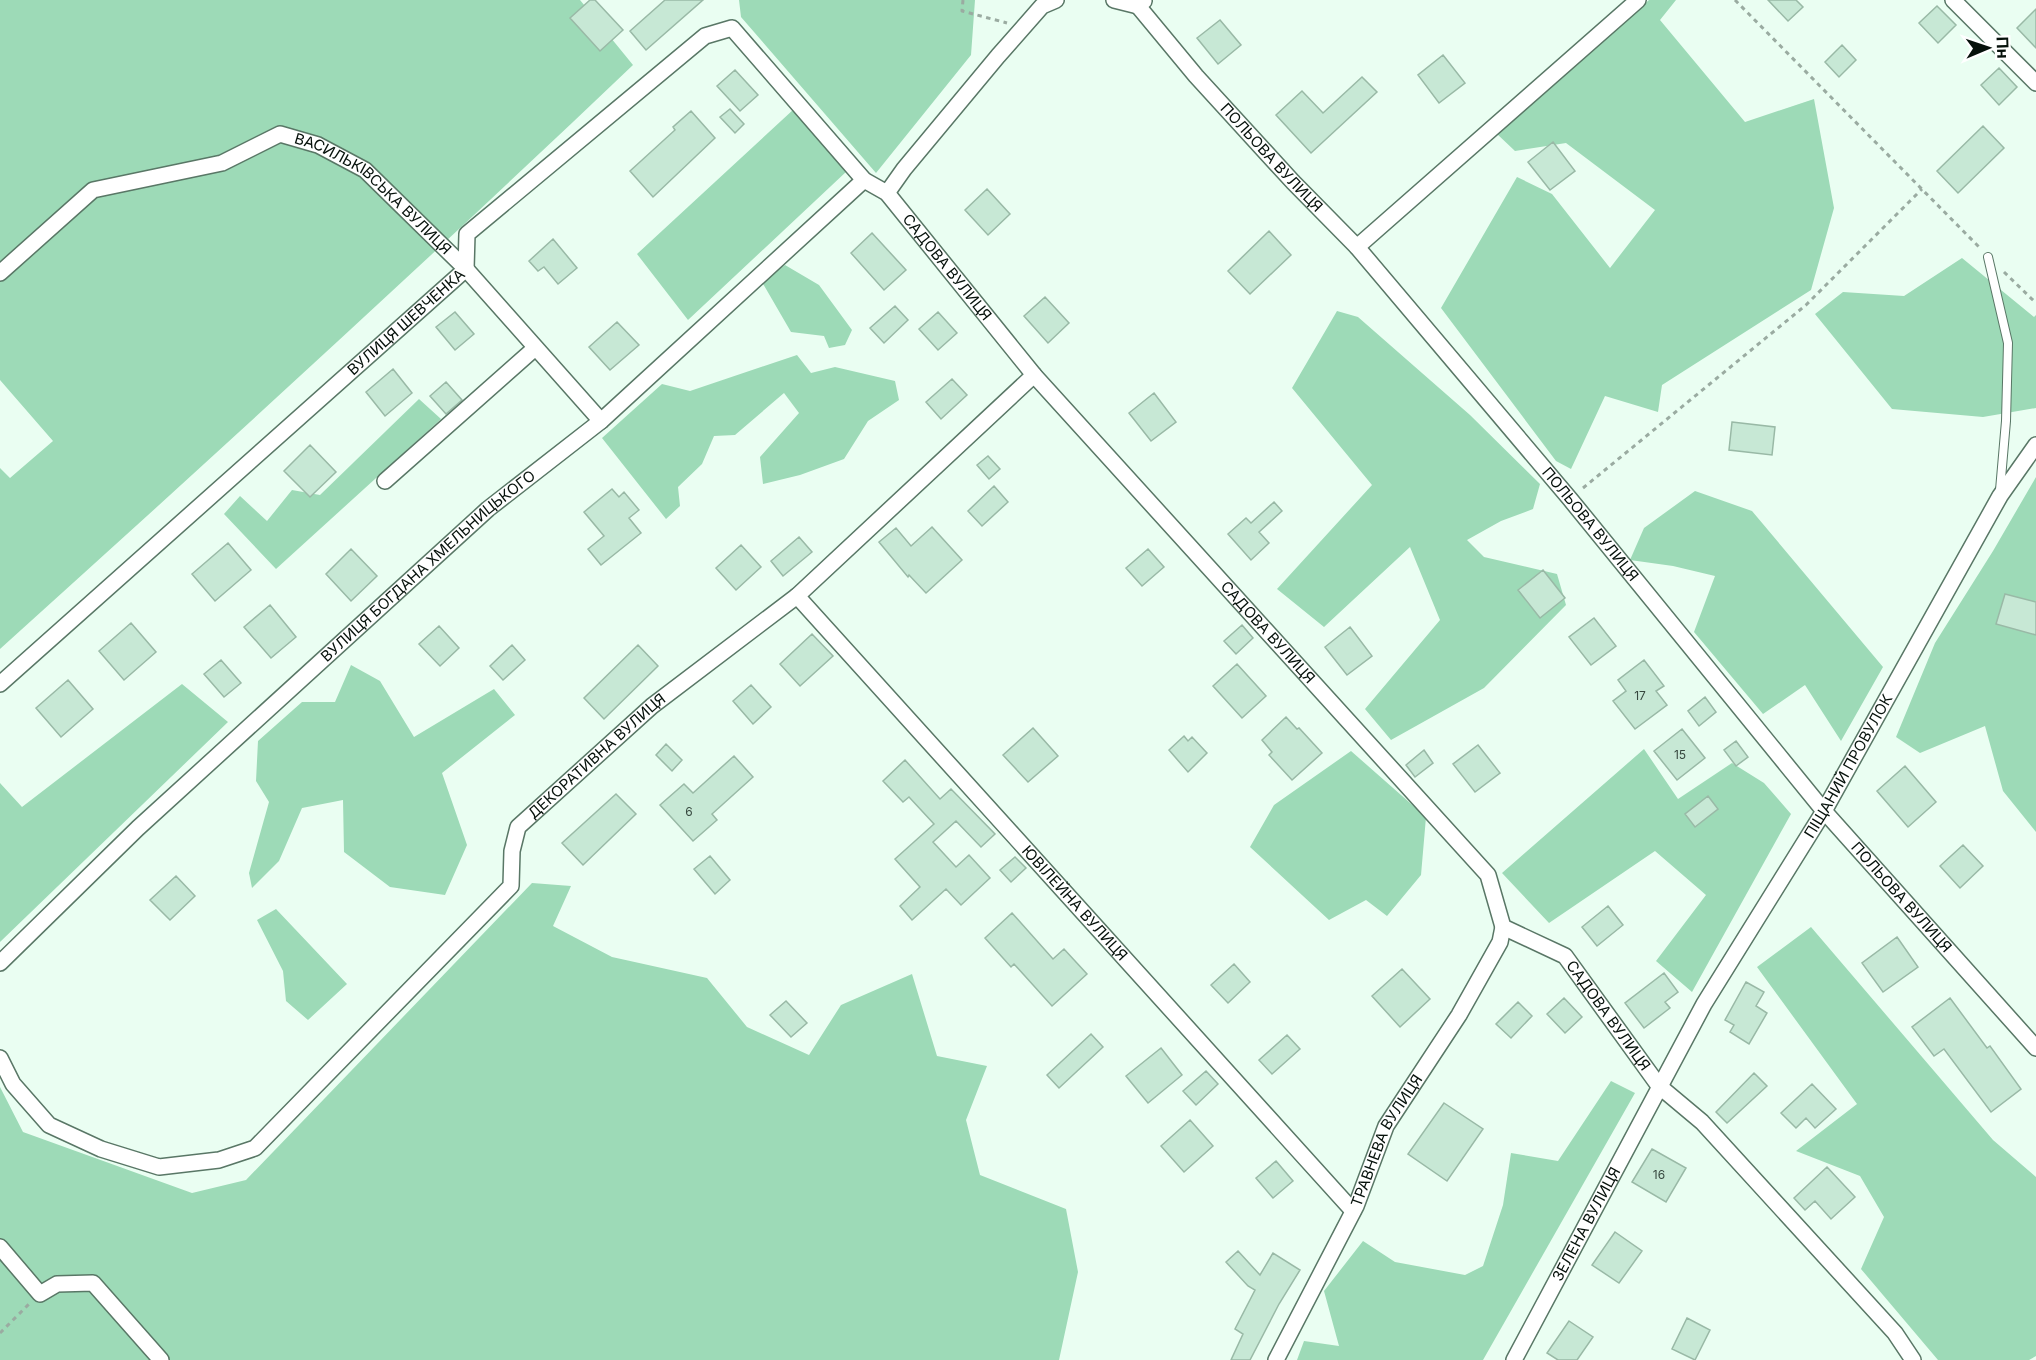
<svg xmlns="http://www.w3.org/2000/svg" width="2036" height="1360" viewBox="0 0 2036 1360" font-family="Inter,sans-serif">
<style>
.green{fill:#9ddab7}
.building{fill:#c7e8d5;stroke:#99b9a6;stroke-width:1.5}
.lines{fill:none;stroke-linecap:round;stroke-linejoin:round}
.lane-casing{stroke:#597766;stroke-width:10}
.street-casing{stroke:#597766;stroke-width:18}
.path{stroke:#9aaba1;stroke-width:3;stroke-dasharray:4.5 4.5;stroke-linecap:butt}
.lane{stroke:#fff;stroke-width:8}
.street{stroke:#fff;stroke-width:15}
.labels{text-anchor:middle;stroke-width:4.5;stroke-linejoin:round;paint-order:stroke}
.number-label{font-size:12px;fill:#36473e}
.street-label{font-size:15px;fill:#06110b;stroke:#fff}
</style>
<rect width="100%" height="100%" fill="#eafef2"/>
<path class="green" d="M0,0H580L633,65C425,263 213,457 0,649V468L10,478L53,441L0,380Z
M739,0H975L971,55L876,173L741,17Z
M1649,0H1676L1660,20L1745,122L1814,99L1834,208L1811,290L1662,385L1658,412L1605,396L1571,469L1556,461L1441,308L1517,177L1552,194L1610,268L1655,210L1566,143L1515,151L1496,133Z
M794,109L847,171L688,320L637,254Z
M1962,258L2034,317L2036,315V408L1983,417L1892,409L1815,314L1843,292L1904,296Z
M785,265L819,285L852,330L845,345L829,348L824,336L791,332L762,282Z
M1337,311L1358,317L1470,415L1540,484L1533,509L1501,521L1467,540L1484,557L1557,574L1566,605L1484,688L1391,740L1365,709L1440,620L1410,547L1324,627L1277,589L1372,485L1292,388Z
M797,355L811,373L835,367L895,381L899,400L868,421L844,459L800,475L763,484L760,457L799,413L784,393L735,435L714,436L702,464L678,487L680,506L666,519L602,438L662,384L690,391Z
M419,399L441,419L276,569L224,514L240,496L267,521L292,490L320,495Z
M2036,477V832L2003,791L1985,726L1920,753L1896,737L1935,643L1993,551Z
M1695,491L1752,511L1883,667L1841,741L1805,685L1763,714L1694,632L1715,576L1673,566L1630,560L1644,528Z
M351,665L380,681L414,737L494,689L515,715L442,773L467,845L445,895L390,887L344,852L343,800L302,808L279,861L252,888L249,873L269,802L256,781L258,741L302,702H335Z
M182,684L228,722L0,942V783L22,807Z
M1644,749L1678,799L1732,763L1764,783L1791,814L1692,992L1656,961L1706,895L1655,851L1549,923L1502,873Z
M1351,751L1426,817L1421,875L1387,916L1366,900L1329,920L1250,847L1274,805Z
M532,883L571,886L553,926L612,957L707,978L747,1027L809,1055L841,1005L912,974L937,1056L987,1066L966,1120L980,1175L1066,1209L1078,1272L1059,1360H0V1087L23,1132L192,1193L246,1180Z
M276,909L347,984L308,1020L286,1001L283,971L257,920Z
M1811,927L1993,1140L2036,1177V1356L2029,1360H1938L1861,1269L1884,1217L1860,1176L1796,1151L1857,1104L1757,967Z
M1611,1081L1635,1093L1483,1360H1297L1304,1341L1339,1346L1324,1291L1363,1241L1395,1262L1465,1275L1483,1266L1503,1205L1511,1153L1558,1161Z"/>
<path class="building" d="M590,0H595L623,30L600,51L570,18Z
M665,0H703L646,50L630,31Z
M1768,0H1796L1803,7L1788,21Z
M1937,6L1956,25L1938,43L1919,23Z
M2036,9V48L2017,28Z
M1220,20L1241,45L1218,64L1197,38Z
M1842,45L1856,60L1839,77L1825,62Z
M1443,55L1465,83L1439,103L1418,75Z
M1999,68L2017,87L1999,105L1981,85Z
M735,70L758,95L740,111L717,86Z
M1362,77L1377,92L1311,153L1276,115L1302,91L1323,113Z
M730,109L744,124L735,133L720,117Z
M691,111L715,138L653,197L630,171L675,130L673,127Z
M1983,126L2004,148L1958,193L1937,171Z
M1553,142L1575,171L1550,190L1528,162Z
M987,189L1010,214L988,235L965,210Z
M1269,231L1291,255L1250,294L1228,271Z
M872,233L906,270L884,290L851,253Z
M553,239L577,268L558,284L544,267L538,271L529,261Z
M1045,297L1069,323L1048,343L1024,316Z
M895,306L908,320L884,343L870,328Z
M455,312L474,334L455,350L436,327Z
M938,312L957,333L938,350L919,329Z
M617,322L639,345L610,370L589,347Z
M393,369L412,393L385,416L366,392Z
M952,379L967,395L941,419L926,402Z
M446,382L462,400L446,414L430,396Z
M1154,393L1176,422L1151,441L1129,413Z
M1732,422L1775,427L1772,455L1729,450Z
M310,445L336,472L310,497L284,471Z
M988,456L1000,469L989,479L977,465Z
M994,486L1008,502L982,526L968,511Z
M612,489L619,497L624,492L639,510L629,518L641,533L601,565L588,549L604,536L584,512Z
M1274,502L1282,511L1259,532L1269,543L1251,560L1228,534L1246,518L1251,523Z
M932,527L962,560L926,593L909,575L908,577L879,542L896,528L911,546Z
M799,537L812,552L783,576L771,561Z
M228,543L251,570L215,601L192,574Z
M741,545L761,567L736,590L716,568Z
M351,549L377,576L351,601L326,574Z
M1148,549L1164,567L1142,586L1126,568Z
M1543,570L1565,598L1540,618L1518,590Z
M2005,594L2036,602V635L1996,624Z
M270,605L296,637L271,658L244,627Z
M1594,618L1616,646L1591,665L1569,637Z
M131,623L156,652L124,680L99,651Z
M1242,625L1253,638L1236,654L1224,641Z
M439,626L459,648L440,666L419,644Z
M1350,627L1372,656L1347,675L1325,647Z
M812,634L833,656L800,686L780,664Z
M512,645L525,660L503,680L490,666Z
M638,645L658,666L604,719L584,698Z
M221,660L241,683L224,697L204,674Z
M1644,660L1664,686L1656,691L1667,705L1635,729L1613,701L1626,691L1618,680Z
M1237,664L1266,696L1242,718L1213,686Z
M68,680L93,709L61,737L36,708Z
M751,685L771,707L753,724L733,701Z
M1705,697L1716,712L1699,726L1688,711Z
M1286,717L1297,729L1299,728L1322,753L1292,780L1269,755L1272,752L1262,740Z
M1033,728L1058,756L1028,782L1003,755Z
M1682,729L1705,758L1677,780L1654,751Z
M1184,736L1188,741L1192,737L1207,753L1188,772L1169,750Z
M1736,741L1748,757L1736,766L1724,750Z
M666,744L682,760L672,771L656,755Z
M1478,745L1500,773L1475,792L1453,764Z
M1424,750L1433,763L1415,777L1406,765Z
M734,756L753,777L712,814L717,820L693,841L660,805L684,784L693,793Z
M905,760L940,799L951,789L995,834L981,847L956,821L933,842L956,867L969,855L990,878L961,905L946,889L912,920L900,906L920,887L895,859L934,824L909,797L903,802L883,781Z
M1905,766L1936,802L1908,827L1877,791Z
M616,794L636,814L583,865L562,843Z
M1708,796L1718,809L1695,827L1685,814Z
M1963,845L1983,866L1960,888L1940,866Z
M710,856L730,880L715,894L694,869Z
M1015,857L1026,868L1011,882L1000,870Z
M176,876L195,896L170,920L150,900Z
M1608,906L1623,925L1597,946L1582,927Z
M1012,913L1053,959L1064,949L1087,974L1052,1006L1014,964L1011,967L985,938Z
M1897,937L1918,967L1883,992L1862,963Z
M1234,964L1250,982L1228,1003L1211,985Z
M1402,969L1430,999L1400,1027L1372,996Z
M1664,973L1678,992L1665,1002L1670,1008L1644,1028L1625,1003Z
M1746,982L1764,992L1756,1006L1767,1013L1749,1044L1730,1032L1734,1025L1725,1020Z
M1564,998L1582,1017L1565,1033L1547,1014Z
M1950,998L1987,1048L1990,1046L2021,1089L1991,1112L1944,1049L1934,1056L1912,1027Z
M786,1001L807,1023L791,1037L770,1015Z
M1518,1002L1532,1016L1511,1038L1496,1024Z
M1091,1034L1103,1047L1059,1088L1047,1075Z
M1287,1035L1300,1049L1272,1074L1259,1060Z
M1161,1048L1182,1075L1148,1103L1126,1076Z
M1206,1071L1218,1084L1196,1105L1183,1091Z
M1754,1073L1767,1086L1727,1123L1716,1112Z
M1812,1084L1836,1109L1815,1128L1806,1118L1796,1128L1781,1113Z
M1444,1103L1483,1129L1447,1181L1408,1154Z
M1190,1120L1213,1146L1184,1172L1161,1146Z
M1652,1149L1686,1168L1666,1202L1632,1182Z
M1276,1161L1293,1181L1273,1198L1256,1178Z
M1827,1167L1855,1197L1831,1219L1815,1201L1805,1210L1794,1198Z
M1615,1232L1642,1251L1619,1283L1592,1265Z
M1238,1251L1260,1275L1273,1253L1300,1270L1279,1304L1250,1360H1231L1243,1334L1235,1329L1255,1290L1248,1286L1226,1262Z
M1687,1318L1710,1330L1695,1360L1672,1349Z
M1569,1321L1593,1337L1577,1360H1558L1547,1353Z"/>
<g class="lines">
<g class="lane-casing">
<path id="lane" d="M1988,257L2008,343L2006,421L2000,490"/>
</g>
<g class="street-casing">
<g id="street">
<path d="M1114,0L1138,6L1144,1"/>
<path d="M1953,0L2036,83"/>
<path id="s1" d="M1138,6L1196,76L1293,182L1357,247L1570,499L1824,811L2036,1048"/>
<path d="M887,193L904,169L998,56L1042,6L1056,0"/>
<path d="M1357,247L1638,0"/>
<path id="s2" d="M0,273L93,190L222,163L280,134L318,145L365,170L466,269L601,421"/>
<path d="M385,481L534,349"/>
<path id="s3" d="M797,596L1353,1211"/>
<path id="s4" d="M0,684L466,269L467,234L705,36L732,28L864,180L887,193L1034,375L1488,875L1503,927L1565,956L1659,1086L1702,1122L1895,1333L1913,1360"/>
<path id="s5" d="M0,963L138,828L488,509L601,421L864,180"/>
<path id="s6" d="M0,1058L13,1084L49,1125L101,1149L159,1167L219,1160L255,1148L511,886L512,851L518,827L652,706L797,596L1034,375"/>
<path d="M0,1247L40,1294L57,1284L93,1283L161,1360"/>
<path id="s7" d="M1276,1360L1356,1206L1386,1126L1459,1015L1500,942L1503,927"/>
<path id="s8" d="M1514,1360L1704,1004L1824,811L2000,496L2036,445"/>
</g>
</g>
<path class="path" d="M963,0L962,11L1007,23
M1735,0L1981,249
M2004,272L2036,303
M1583,488L1806,305L1922,189
M0,1333L30,1303"/>
<use href="#lane" class="lane"/>
<use href="#street" class="street"/>
</g>
<g class="labels">
<g class="number-label">
<text x="1640" y="700">17</text>
<text x="1680" y="759">15</text>
<text x="689" y="816">6</text>
<text x="1659" y="1179">16</text>
</g>
<g class="street-label">
<text dy="5" stroke="none"><textPath href="#s1" startOffset="202">ПОЛЬОВА ВУЛИЦЯ</textPath></text>
<text dy="5" stroke="none"><textPath href="#s2" startOffset="434">ВАСИЛЬКІВСЬКА ВУЛИЦЯ</textPath></text>
<text dy="5" stroke="none"><textPath href="#s4" startOffset="1320">САДОВА ВУЛИЦЯ</textPath></text>
<text dy="5" stroke="none"><textPath href="#s4" startOffset="544">ВУЛИЦЯ ШЕВЧЕНКА</textPath></text>
<text dy="5" stroke="none"><textPath href="#s1" startOffset="688">ПОЛЬОВА ВУЛИЦЯ</textPath></text>
<text dy="5" stroke="none"><textPath href="#s5" startOffset="584">ВУЛИЦЯ БОГДАНА ХМЕЛЬНИЦЬКОГО</textPath></text>
<text dy="5" stroke="none"><textPath href="#s4" startOffset="1806">САДОВА ВУЛИЦЯ</textPath></text>
<text dy="5" stroke="none"><textPath href="#s6" startOffset="832">ДЕКОРАТИВНА ВУЛИЦЯ</textPath></text>
<text dy="5" stroke="none"><textPath href="#s8" startOffset="682">ПІЩАНИЙ ПРОВУЛОК</textPath></text>
<text dy="5" stroke="none"><textPath href="#s1" startOffset="1174">ПОЛЬОВА ВУЛИЦЯ</textPath></text>
<text dy="5" stroke="none"><textPath href="#s3" startOffset="414">ЮВІЛЕЙНА ВУЛИЦЯ</textPath></text>
<text dy="5" stroke="none"><textPath href="#s4" startOffset="2330">САДОВА ВУЛИЦЯ</textPath></text>
<text dy="5" stroke="none"><textPath href="#s7" startOffset="246">ТРАВНЕВА ВУЛИЦЯ</textPath></text>
<text dy="5" stroke="none"><textPath href="#s8" startOffset="154">ЗЕЛЕНА ВУЛИЦЯ</textPath></text>
</g>
</g>
<g transform="translate(1988 48) rotate(88)" stroke="#ffffff" stroke-width="4.5" paint-order="stroke">
<path d="M0-4.5L10 22L0 15L-10 22Z" fill="#06110b"/>
<text y="-9" font-size="16" font-weight="bold" text-anchor="middle" fill="#06110b">Пн</text>
</g>
</svg>
